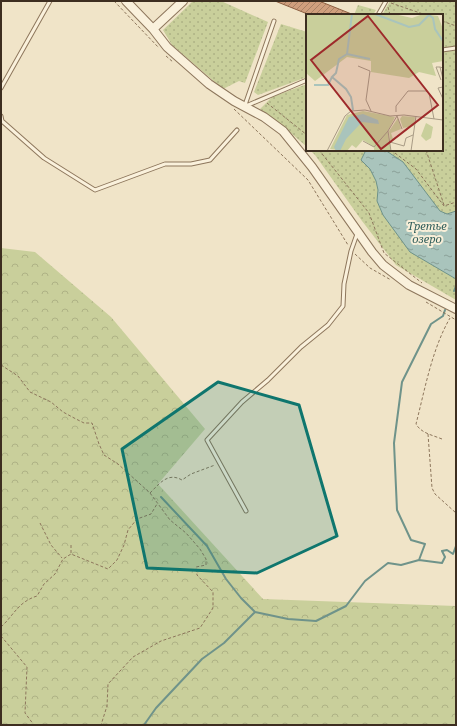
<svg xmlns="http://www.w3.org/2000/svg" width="457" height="726" viewBox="0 0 457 726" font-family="'Noto Serif',serif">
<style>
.forest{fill:url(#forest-crowns)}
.park{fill:url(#park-dots)}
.water{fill:url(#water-ripples);stroke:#6f938a}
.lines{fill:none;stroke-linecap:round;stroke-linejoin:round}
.stream{stroke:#6f938a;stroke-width:2}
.building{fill:url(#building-hatch);stroke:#8d5f41}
.service-casing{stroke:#8d765c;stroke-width:5}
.tertiary-casing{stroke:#8d765c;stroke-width:10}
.path{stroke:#8d765c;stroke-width:1;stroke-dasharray:3 2;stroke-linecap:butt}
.service{stroke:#faf1dc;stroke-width:3}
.tertiary{stroke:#faf1dc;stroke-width:8}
.marked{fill:#0f766e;fill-opacity:0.2;stroke:#0f766e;stroke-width:3;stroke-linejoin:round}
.labels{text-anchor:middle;stroke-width:4;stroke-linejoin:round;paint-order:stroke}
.water-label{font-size:11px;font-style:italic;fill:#2f5d5a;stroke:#f7eed8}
.inset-river{fill:none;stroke:#a9c4bc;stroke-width:2}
.inset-road{fill:none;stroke:#a89b85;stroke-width:1}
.view{fill:#9e2a2b;fill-opacity:0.15;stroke:#9e2a2b;stroke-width:2}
.inset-edge{fill:none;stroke:#3d2e20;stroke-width:2}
</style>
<defs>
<pattern id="forest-crowns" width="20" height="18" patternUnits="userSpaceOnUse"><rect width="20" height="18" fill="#c9cf9b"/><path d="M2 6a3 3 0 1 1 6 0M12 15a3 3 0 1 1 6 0" fill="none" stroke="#aeb285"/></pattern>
<pattern id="park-dots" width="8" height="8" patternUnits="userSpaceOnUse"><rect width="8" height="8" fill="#c9cf9b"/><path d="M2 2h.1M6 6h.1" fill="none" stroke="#aeb285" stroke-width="1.8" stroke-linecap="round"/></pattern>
<pattern id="water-ripples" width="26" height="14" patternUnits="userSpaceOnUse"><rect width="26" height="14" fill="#a9c4bc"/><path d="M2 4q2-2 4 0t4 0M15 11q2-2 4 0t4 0" fill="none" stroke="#8ba098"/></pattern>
<pattern id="building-hatch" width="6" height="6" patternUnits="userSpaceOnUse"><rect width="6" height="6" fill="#cf9f7d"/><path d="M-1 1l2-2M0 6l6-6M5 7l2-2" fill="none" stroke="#a98266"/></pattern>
</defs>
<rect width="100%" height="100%" fill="#f0e4c8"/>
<path class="forest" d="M1,248L35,252L111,317L205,429L158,484L263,599L456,606V725H1Z"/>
<path class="park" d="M193,1H221L268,22L245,83L239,81L223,89L172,45L163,30Z
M390,1H456V300L396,265L362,221L315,155L310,150H442V15H382Z
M358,5L376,10L373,15H354Z
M281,24L307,32V77L258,95L254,92Z
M307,84V147L284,127L260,109L272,97Z"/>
<path class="water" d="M366,150H385L403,162L440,211L447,214L456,211V279L410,252L383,215L377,201L378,190L376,181L370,169L361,160Z"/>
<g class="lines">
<path class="stream" d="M454,291L456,286
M161,497L207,546L226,579L241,598L255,612
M419,560L442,563L445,557L442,551L447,550L453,554L456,546
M144,725L156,708L202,659L224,643L255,612L288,619L316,621L346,606L365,581L388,563L401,565L419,560L425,544L411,540L397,510L394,443L402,382L431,324L443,316L445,310"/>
</g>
<path class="building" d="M275,1H319L354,15H310Z"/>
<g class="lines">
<g class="service-casing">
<path id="service" d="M378,15L386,1
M442,50L456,48
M1,88L50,1
M245,105L274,21
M246,106L307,80
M1,116L2,121L44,158L95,190L165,164H191L210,160L237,130
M246,511L207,440L242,402L268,380L301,347L328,325L343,306L344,284L351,251L357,234"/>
</g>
<g class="tertiary-casing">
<path id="tertiary" d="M126,1L153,29L167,47L209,84L234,101L264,117L283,131L312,167L372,252L383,265L409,285L456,309
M153,29L183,1"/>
</g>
<path class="path" d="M114,1L159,48
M391,3L426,15
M388,7L390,15
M442,21L456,26
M166,56L173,62
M267,103L307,135
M234,109L308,180L348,245
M319,150L369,213L384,253L422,283
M391,150L416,169L444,206L456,202
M426,150L444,205
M355,254L370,268L391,280
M426,302L456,320
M1,365L18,376L30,392L51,402L63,412L76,419L84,423H92L99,444L104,455L118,464L150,493L170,520L186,533L200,549L206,559V565L196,567L197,575L213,592V608L200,628L161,641L133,657L108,684L107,706L101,725
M428,434L432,488L435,494L456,513
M442,439C432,435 421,433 416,424C425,389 432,349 450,318
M150,493C160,483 168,472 182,480L191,474L215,465
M40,523L51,545L62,558
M71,553V545
M1,627C14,615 18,602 37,596L44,584L55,574L63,559L71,554L108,569L117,560L124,545L128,530L137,519L151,514L157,504
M1,636L27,667L25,713L34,725"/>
<use href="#service" class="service"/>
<use href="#tertiary" class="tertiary"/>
</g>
<path class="marked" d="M218,382L299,405L337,536L257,573L147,568L122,449Z"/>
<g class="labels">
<g class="water-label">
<text x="427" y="230">Третье<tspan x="427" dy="13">озеро</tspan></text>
</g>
</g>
<g transform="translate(306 14)">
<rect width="137" height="137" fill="#f0e4c8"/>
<path d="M120,109L127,113L125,124L120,127L115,122Z" fill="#c9cf9b"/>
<path d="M0,0H88L106,4L117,0L132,2L137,15V47L126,49L130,62L113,58L103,64L65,58V47L41,43L9,67L0,59Z" fill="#c9cf9b"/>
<path d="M57,97L89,103L82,117L85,137L68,136V133L57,126L50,134L46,131L41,137L24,135L41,101ZM96,102L109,103L108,112L97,114L94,105ZM92,104L95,115L85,119L87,125L84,126L83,117Z" fill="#c9cf9b"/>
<path d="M57,100L72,106L73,110L56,108L40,125L34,137H30L28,133L43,103Z" fill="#a9c4bc"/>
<path class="inset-river" d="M46,0L41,40L33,45L30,59L26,63L40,75L45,83L47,96M69,0L103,13L113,11L123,1L127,4L129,15L137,27M41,40L64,45M8,71H22L26,63"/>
<path class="inset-road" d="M52,52L64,57L60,86L65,97M134,53H130L135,66M137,54L134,53L137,65M137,73L132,74L137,85M90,98V92L102,77H120L123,79L128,105M91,102L96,115M57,127L68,133L82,117M84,128L98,132L100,124L107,121M21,137L39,102L45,97L59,96L84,102L98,101L137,106M85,137L82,117L91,102M105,137L110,102"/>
<path class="view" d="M62,2L132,91L75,135L5,46Z"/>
<rect width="137" height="137" class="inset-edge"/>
</g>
<rect width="457" height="726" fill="none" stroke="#3d2e20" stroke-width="4"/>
</svg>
